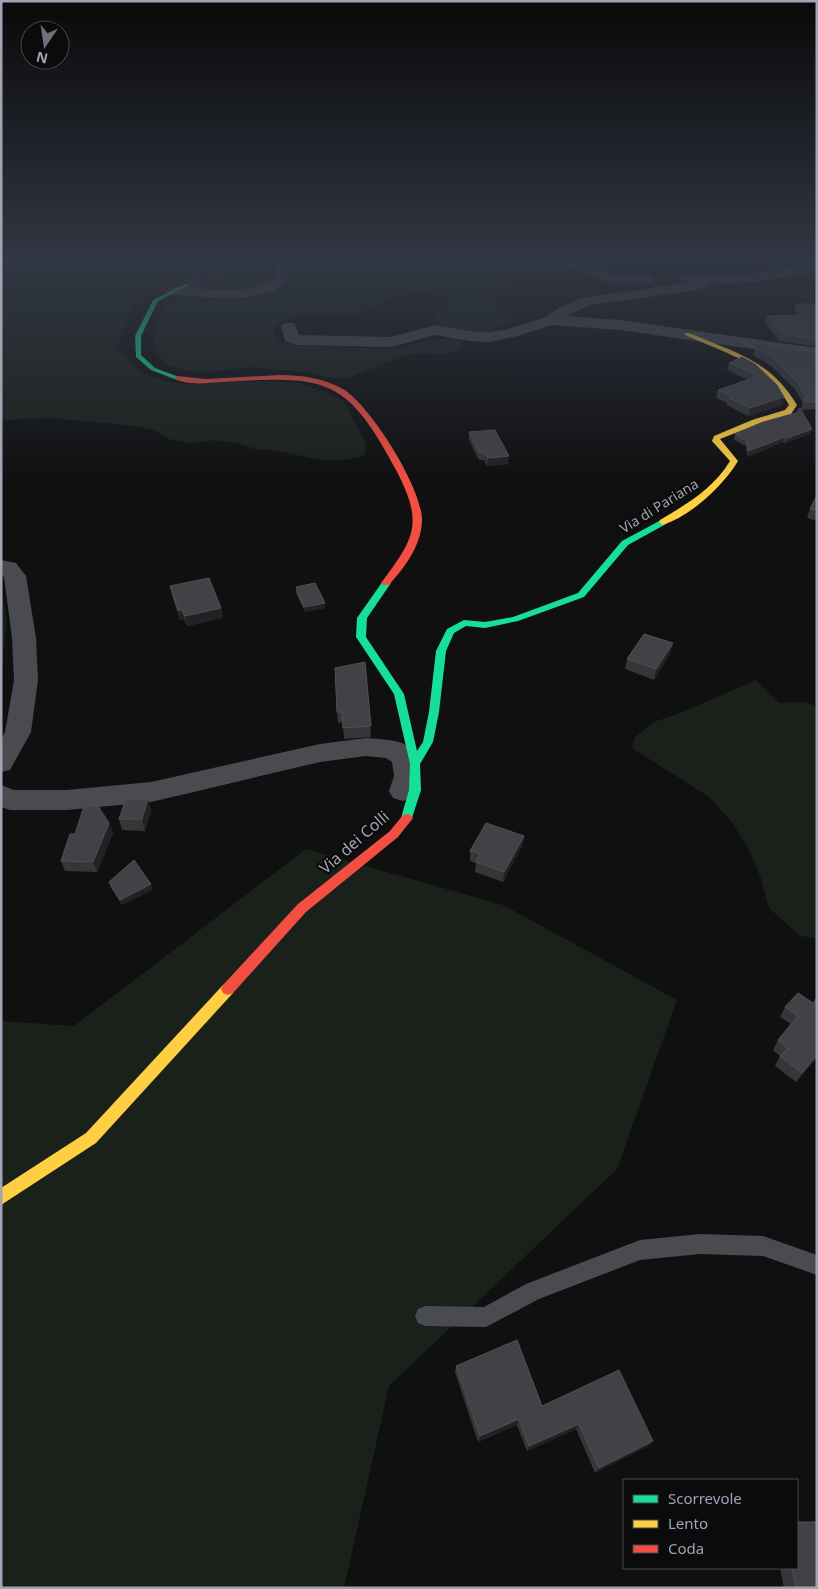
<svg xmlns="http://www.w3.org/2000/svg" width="818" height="1589" viewBox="0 0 818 1589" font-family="'Noto Sans',sans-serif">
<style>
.green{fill:#1a211b}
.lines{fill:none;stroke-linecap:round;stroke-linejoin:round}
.secondary-tunnel{stroke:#2d2e31;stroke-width:16;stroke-dasharray:16 8;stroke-linecap:butt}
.lane{fill:#4a4b50;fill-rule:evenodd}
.street{fill:#4a4b50;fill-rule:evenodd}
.fast{fill:#16e098;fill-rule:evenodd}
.slow{fill:#ffcf43;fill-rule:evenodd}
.jam{fill:#f24e42;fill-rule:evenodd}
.wall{fill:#363639}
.shaded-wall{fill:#222224}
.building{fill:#414246;stroke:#505157}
.labels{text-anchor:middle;stroke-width:4.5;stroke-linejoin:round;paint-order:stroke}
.far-street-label{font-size:14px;fill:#a0a4b3;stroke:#0b0b0c}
.street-label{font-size:16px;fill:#a0a4b3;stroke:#0b0b0c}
</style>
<rect width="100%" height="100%" fill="#101011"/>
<path class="green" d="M4,257H540L570,264L612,265L615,269C594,277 568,280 546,282C526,283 507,282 489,292C493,304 508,310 516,320C494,334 457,334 433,321L437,314L454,301C445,298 433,292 424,292C409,291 390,298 376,304C369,308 359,314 351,315C330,317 277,302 274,336C277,338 280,341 283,343C293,347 307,345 318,346C345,347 372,350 399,347C423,344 439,333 463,342L460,350L443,355L423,353L406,355L351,377L329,378L312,373L251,367L208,372L187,371L170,366L160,358L156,350L154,334L161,316L169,303L200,293V286L185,282L178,283L148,292L133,308L117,347L140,372L168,382L188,384L262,381L299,383L333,395L345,403L366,445L364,456L345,460H321L278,451L255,449L237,443L214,440L190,443L169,439L156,431L135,426L51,418L1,420V260Z
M1,590L7,620L1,674Z
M756,680L779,703L805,702L817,707V938L800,936L769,908L761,878L748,848L731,821L709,797L632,748L635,737L654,722L680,713Z
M306,849L503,905L677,1000L617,1169L389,1386L344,1588H1V1021L74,1026Z"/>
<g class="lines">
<path class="secondary-tunnel" d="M187,285L247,257"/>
<path class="lane" d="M700,1234L763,1236L817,1255V1275L763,1256L700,1254L640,1260L539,1299L486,1327L425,1326L418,1323L415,1316L418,1309L425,1306L484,1307L526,1284L640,1240Z"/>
<path class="street" d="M276,257H290C297,312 208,296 174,295L169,294L167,291L169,288L174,287C205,287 249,298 275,277Z
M551,257H571L617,276H652L654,279L652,282L647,283H610L553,260Z
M817,262V270C781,279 746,285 710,283L706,287L690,291L590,305L565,316L620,320L817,348V358L620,330L552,325L517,336L490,342L469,341L435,335L391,347L297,345L285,341L281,326L284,323H294L299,335L391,337L435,325L469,331L490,332L508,329L546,317L558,308L582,298L693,282L682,280L680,277L682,274L687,273C732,278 773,272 817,262Z
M1,560L16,563L26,576L36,638L38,680L31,732L10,770L1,772V739L5,732L14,680L12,638L4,577L1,574Z
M366,738C377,739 391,739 402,743C425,754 423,779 413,798L403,801L393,798L389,791L394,776L392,762L386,758L366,756L320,762L151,802L67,810H10L1,807V785L14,790H67L151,782L320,744Z"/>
<path class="fast" d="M185,284L190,285L158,301L141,336V355L155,368L179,377V379L177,380L151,370L136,357L135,336L153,300Z
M663,519L667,522L666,524L628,545L584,597L518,621L485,628L466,626L454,633L446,651L439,712L433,742L420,764L421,790L411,821H403L401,818L409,790L410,764L394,694L356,637L357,618L383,581H389L391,583L367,618L366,637L404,694L417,751L423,742L429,712L436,651L447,629L464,620L485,622L513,617L578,593L622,541Z"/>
<path class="slow" d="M685,333H689C734,352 770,360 797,405L791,414L758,424L720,439L738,461C723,486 692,515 663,525L659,522L660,520C687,504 713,489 730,461L712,441L714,436L752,420L785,410L789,405C765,362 727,354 685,335Z
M228,983L233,985L235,989L233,993L96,1143L1,1205V1188L86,1133L223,985Z"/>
<path class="jam" d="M280,375C302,375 323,378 343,389C371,406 423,489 422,521C421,546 405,567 389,585H383L381,583C415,538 424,523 396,470C346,375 324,376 222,382C207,383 186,386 174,378L177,376L206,379Z
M407,814L411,815L413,818L398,837L306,912L233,993L228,995L223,993L221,989L223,985L298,904L390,831L403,815Z"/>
</g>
<path class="wall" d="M796,304H817V347L779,341L765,323L767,316L798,315L794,311Z
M756,344L817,352V409L801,410L812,429L810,434L785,443L783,442L747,457L746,446L734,440L735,434L796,413L801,409L803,403L794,388L770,365L753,355Z
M742,357L784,397L782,405L748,416L727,405V403L716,398L718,390L748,380L727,370L729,363Z
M469,432L508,464L487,466L484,460H479L469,440Z
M817,495V521L807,518L810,509Z
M170,586L221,608L223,618L187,626L184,619L180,620L172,595Z
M296,587L325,608L305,612L296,593Z
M673,643L670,653L654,680L625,669L627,659Z
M365,662L371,737L344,739L343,722L338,723L337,712Z
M148,799L151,811L145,831L122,830L119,819Z
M109,823L113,833L97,872L65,871L61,861L75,834Z
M524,836L522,846L503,882L475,872L476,863L470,861V851Z
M109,882L151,884L152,890L122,905L111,888Z
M817,998V1058L796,1082L775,1066L780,1056L773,1050L778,1040L791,1024L780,1017L785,1007L813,1003Z
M456,1366L542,1406L653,1441L648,1446L595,1473L576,1429L527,1451L517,1425L478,1442L455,1372Z
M780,1568H797L817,1588H784Z"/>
<path class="shaded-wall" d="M784,397L782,405L748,416L750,408Z
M812,429L810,434L785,443L787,438Z
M785,437L783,442L747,457L748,451Z
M509,456L508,464L487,466L488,458Z
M325,603V608L305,612L304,607Z
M221,608L223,618L187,626L185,616Z
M178,610H182L184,619L180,620Z
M673,643L670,653L654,680L656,669Z
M148,799L151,811L145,831L142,819Z
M109,823L113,833L97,872L93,862Z
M524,836L522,846L503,882L504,872Z
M151,884L152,890L122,905L120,900Z
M817,1055V1058L796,1082L802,1073Z
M519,1419L517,1425L478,1442L480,1436Z
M579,1424L576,1429L527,1451L529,1446Z
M653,1441L648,1446L595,1473L599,1468Z"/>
<path class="building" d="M796,304H817V339L781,334L767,316L806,315Z
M756,344L817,352V402H803L806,396L796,380L772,357L755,348Z
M742,357L755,364L777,385L784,397L750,408L729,398L732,397L718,390L759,376L729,363Z
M800,408L812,429L787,438L785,437L748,451L747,441L735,434L763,422L796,413Z
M495,430L509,456L488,458L484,452H479L469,432Z
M817,495V510L810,509Z
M209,578L221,608L185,616L182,610H178L170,586Z
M315,583L325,603L304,607L296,587Z
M644,634L673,643L656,669L627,659Z
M365,662L371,726L343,728L342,712H337L335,668Z
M126,799H148L142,819H119Z
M84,806H98L109,823L93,862L61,861L70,834H75Z
M486,823L524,836L504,872L476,862L480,854L470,851Z
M134,860L151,884L120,900L109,882Z
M798,993L813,1003L817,998V1055L802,1073L780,1056L788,1048L778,1040L798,1016L785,1007Z
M517,1340L542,1406L619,1370L653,1441L599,1468L579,1424L529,1446L519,1419L480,1436L456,1366Z
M797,1522H817V1588H796L792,1568H797Z"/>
<linearGradient id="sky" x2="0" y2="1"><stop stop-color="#090909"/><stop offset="0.54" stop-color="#313743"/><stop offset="1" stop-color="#313743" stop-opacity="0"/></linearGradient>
<rect width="818" height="480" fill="url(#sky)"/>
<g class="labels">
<g class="far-street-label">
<text transform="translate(659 506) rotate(-32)" y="5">Via di Pariana</text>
</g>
<g class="street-label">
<text transform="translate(354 842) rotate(-41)" y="6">Via dei Colli</text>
</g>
</g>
<rect width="818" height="1589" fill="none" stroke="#a0a4b3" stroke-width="5"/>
<rect x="623" y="1479" width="175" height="90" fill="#0b0b0c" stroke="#47484f"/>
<rect x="633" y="1495" width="25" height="8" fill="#16e098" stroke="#47484f"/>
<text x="668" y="1504" font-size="15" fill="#a0a4b3">Scorrevole</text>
<rect x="633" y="1520" width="25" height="8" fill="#ffcf43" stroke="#47484f"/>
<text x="668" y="1529" font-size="15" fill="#a0a4b3">Lento</text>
<rect x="633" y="1545" width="25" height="8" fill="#f24e42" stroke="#47484f"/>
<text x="668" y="1554" font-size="15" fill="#a0a4b3">Coda</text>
<g transform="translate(45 45) rotate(193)"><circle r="24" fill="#0b0b0c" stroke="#47484f"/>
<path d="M0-4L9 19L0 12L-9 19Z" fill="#6e707a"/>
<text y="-8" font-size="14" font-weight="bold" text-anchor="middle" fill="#a0a4b3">N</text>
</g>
</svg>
